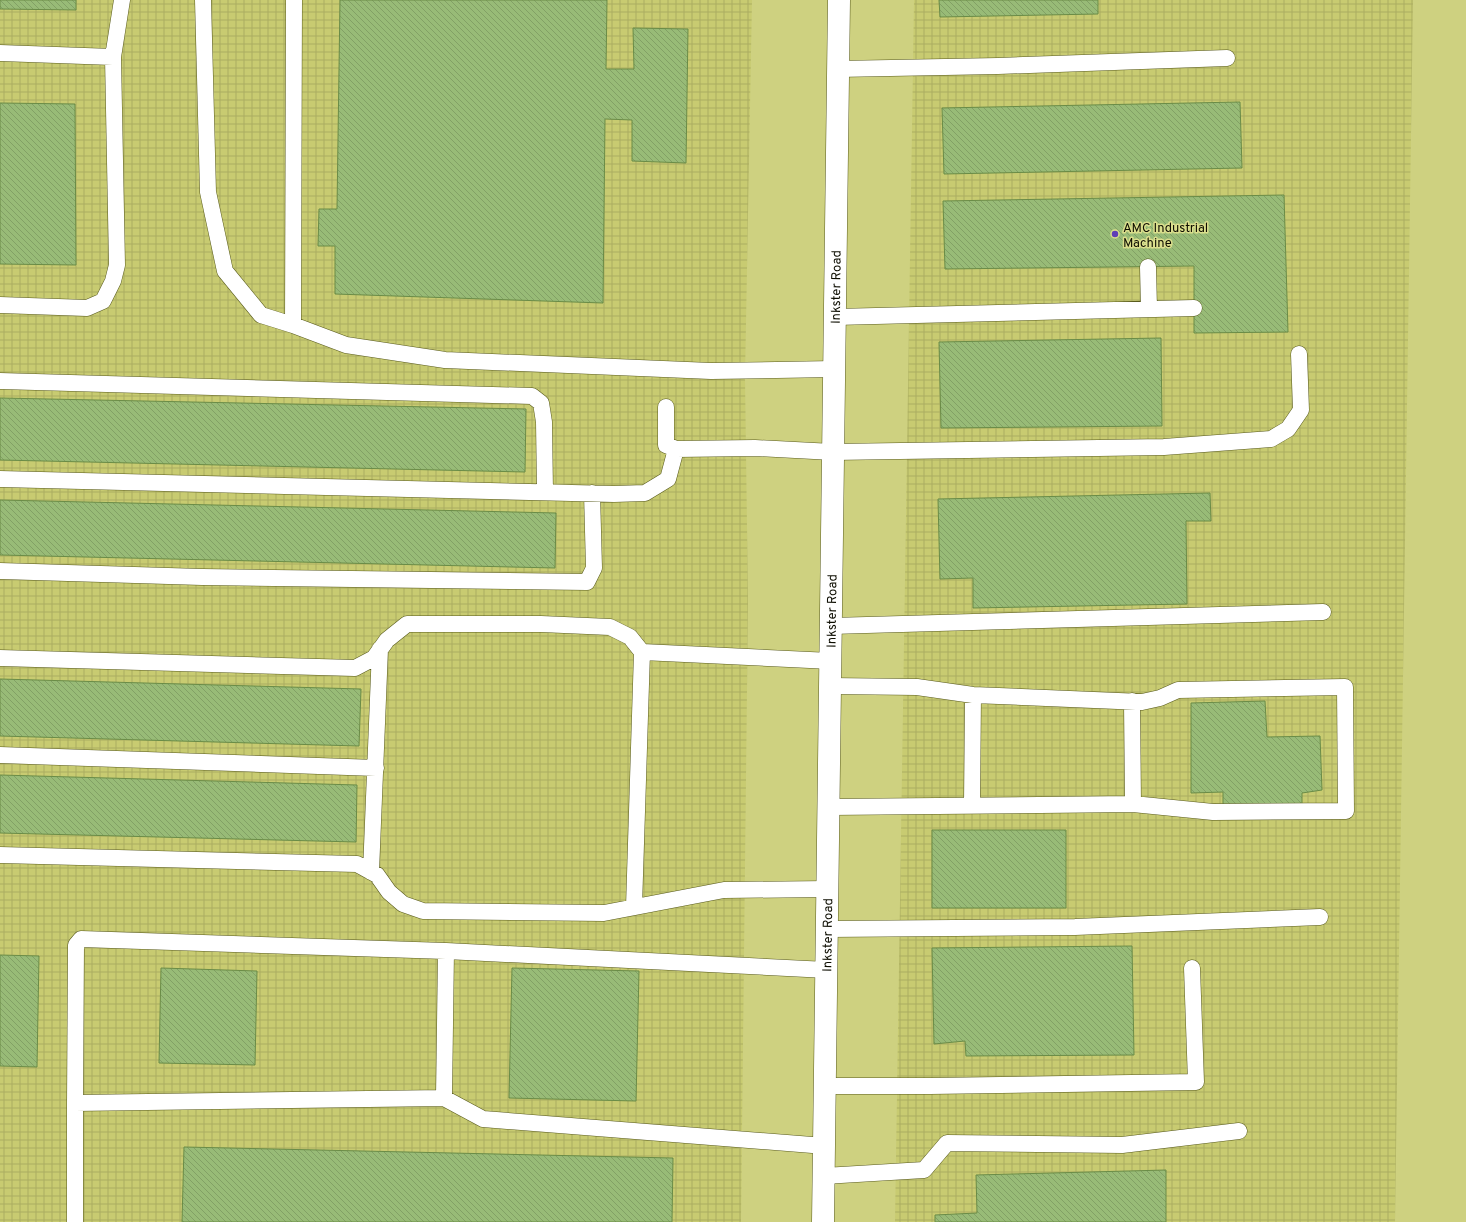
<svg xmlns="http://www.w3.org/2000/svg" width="1466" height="1222" viewBox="0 0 1466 1222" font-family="Overpass,sans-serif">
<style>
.industrial{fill:url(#industrial-grid)}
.building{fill:url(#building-back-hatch);stroke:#6a8c47}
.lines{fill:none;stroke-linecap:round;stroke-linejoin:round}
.lane-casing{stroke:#595b1d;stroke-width:17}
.secondary-casing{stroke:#595b1d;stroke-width:23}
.lane{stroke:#fff;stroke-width:16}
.secondary{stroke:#fff;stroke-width:22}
.poi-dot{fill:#5f3eb6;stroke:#dbdf8d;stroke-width:1.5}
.labels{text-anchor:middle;stroke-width:3;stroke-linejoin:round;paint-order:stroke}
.poi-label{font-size:13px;fill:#0d0d00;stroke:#dbdf8d;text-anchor:start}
.street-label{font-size:13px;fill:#0d0d00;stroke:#dbdf8d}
</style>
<defs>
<pattern id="industrial-grid" width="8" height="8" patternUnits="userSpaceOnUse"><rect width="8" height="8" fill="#c8cb71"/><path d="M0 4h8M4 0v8" fill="none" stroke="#abad60"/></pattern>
<pattern id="building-back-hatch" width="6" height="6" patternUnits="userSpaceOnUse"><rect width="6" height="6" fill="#98bb77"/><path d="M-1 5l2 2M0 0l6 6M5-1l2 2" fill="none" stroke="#82a065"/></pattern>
</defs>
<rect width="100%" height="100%" fill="#ced180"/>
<path class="industrial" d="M0,0H752L745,377L748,601L741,1222H0Z
M914,0H1413L1395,1222H895Z"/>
<path class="building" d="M0,0H76V10L0,9Z
M340,0H607L606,69H634L633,28L688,29L686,163L632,161V120L605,119L603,303L335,294V246H318L319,209H337Z
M939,0H1098V14L940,17Z
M1240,102L1242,168L944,174L942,108Z
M0,103L75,104L76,265L0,264Z
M1284,195L1288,332L1194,333V266L945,269L943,201Z
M1161,338L1162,426L941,428L939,342Z
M0,398L526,409L525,472L0,460Z
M1210,493L1211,521H1186L1187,604L973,608V578L940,579L938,499Z
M0,500L556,513L555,568L0,555Z
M0,679L361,689L359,746L0,736Z
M1265,701L1267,737L1320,736L1322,790L1302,793V804L1223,805V792L1191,793V703Z
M0,775L357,785L356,842L0,833Z
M932,830H1066V908H932Z
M1132,946L1134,1055L966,1056L965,1041L934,1044L932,948Z
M0,955L39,956L37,1067L0,1066Z
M161,968L257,971L255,1065L159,1063Z
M512,968L639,971L636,1101L509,1098Z
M184,1147L673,1158L672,1222H182Z
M1166,1170V1222H935V1215L977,1213L976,1175Z"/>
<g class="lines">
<g class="lane-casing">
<path id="lane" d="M203,0L208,192L225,271L261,315L293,325L346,345L445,360L711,371L834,369
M0,53L113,57L122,0
M837,69L998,66L1227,58
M1148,267L1149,309
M0,305L87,308L103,301L113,281L117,265L113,57
M835,317L1194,308
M293,325L294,0
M0,381L532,396L541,403L544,422L545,492
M666,407V445L676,449L755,448L833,452L1164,447L1271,439L1288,429L1301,410L1299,354
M0,479L614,494L645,493L668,479L676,449
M0,571L202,577L587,582L594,568L592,493
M831,626L1323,612
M0,658L355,668L374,658L387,640L407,624H541L610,627L630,637L642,652L831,661
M1132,701L1133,804
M0,755L376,768
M972,806L973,695
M829,807L1133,804L1213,812L1346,811L1345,687L1178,690L1160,698L1142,702L973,695L917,687L830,686
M0,855L357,864L377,875L389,892L403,904L423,911L604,913L724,890L828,889
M371,872L380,649
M634,907L642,652
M827,929L1075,927L1320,917
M825,1086H930L1196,1082L1192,968
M444,1098L75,1103L76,945L81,939L446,951
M75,1103V1222
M825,1146L483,1119L444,1098L446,951L827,970
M824,1176L924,1170L947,1143L1122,1145L1239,1131"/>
</g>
<g class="secondary-casing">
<g id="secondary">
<path id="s1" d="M823,1222L839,0"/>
</g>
</g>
<use href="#lane" class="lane"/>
<use href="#secondary" class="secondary"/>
</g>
<circle class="poi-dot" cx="1115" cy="234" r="4"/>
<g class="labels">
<g class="poi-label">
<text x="1123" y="232">AMC Industrial<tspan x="1123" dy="15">Machine</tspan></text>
</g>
<g class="street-label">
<text dy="5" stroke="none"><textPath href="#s1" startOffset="935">Inkster Road</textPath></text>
<text dy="5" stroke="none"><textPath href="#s1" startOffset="611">Inkster Road</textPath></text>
<text dy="5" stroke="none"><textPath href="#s1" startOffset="287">Inkster Road</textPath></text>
</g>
</g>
</svg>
